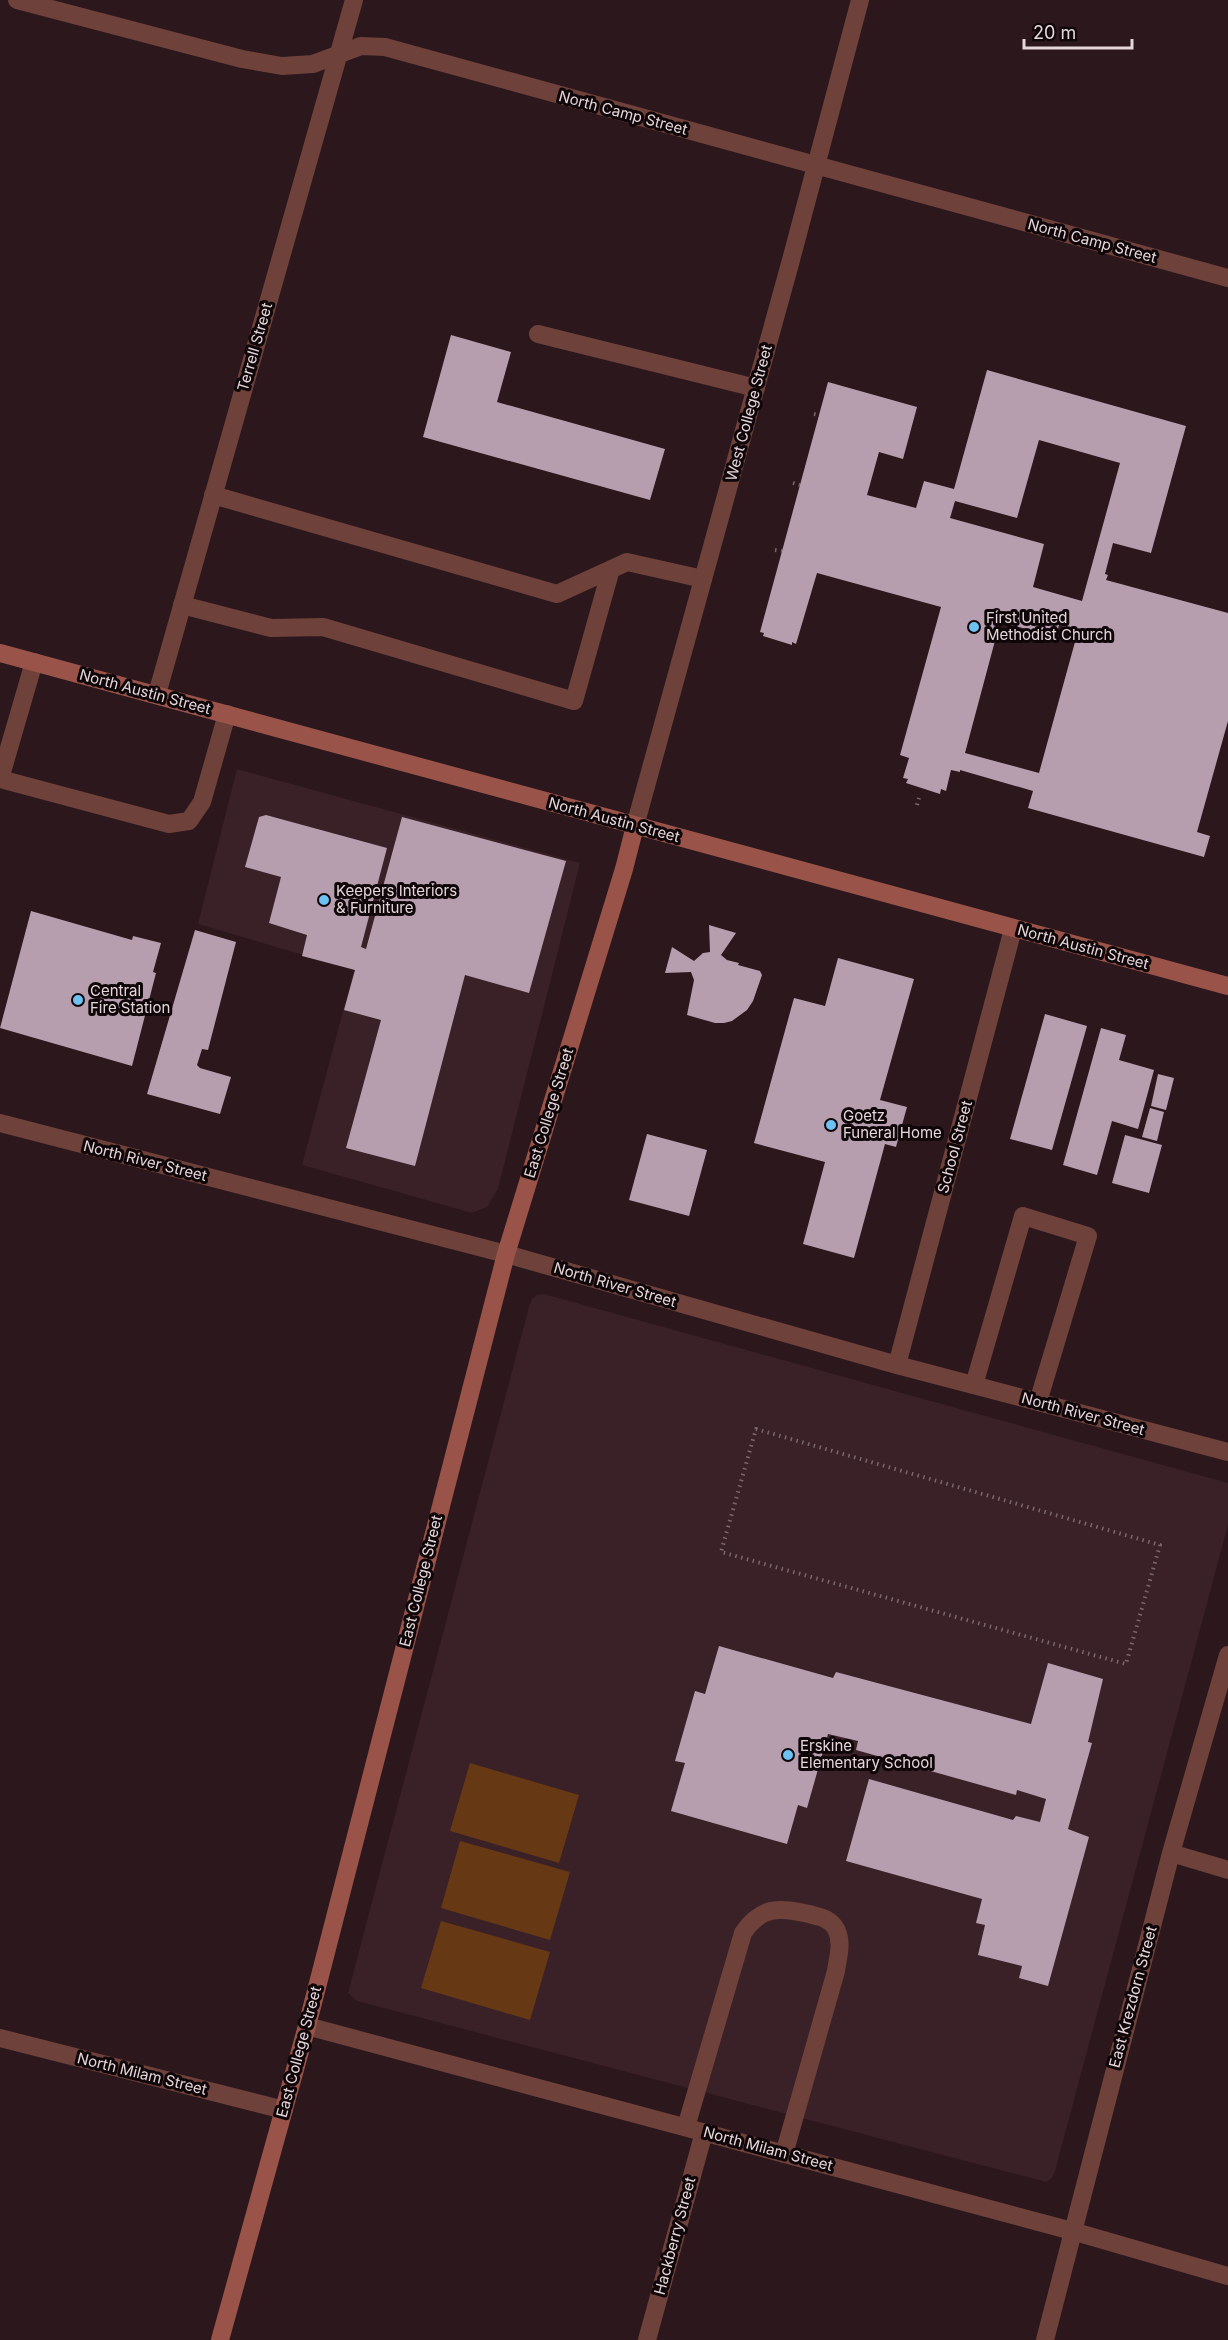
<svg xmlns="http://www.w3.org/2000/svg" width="1228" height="2340" viewBox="0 0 1228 2340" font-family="Inter,sans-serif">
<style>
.built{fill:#3a2027}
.garden{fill:#673814}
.building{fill:#b69eae;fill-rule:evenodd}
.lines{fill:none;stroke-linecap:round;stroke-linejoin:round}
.path{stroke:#79676b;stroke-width:4;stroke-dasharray:1.5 4.5;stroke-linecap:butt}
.lane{stroke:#6e413a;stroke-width:18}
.street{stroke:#6e413a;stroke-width:18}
.secondary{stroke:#9a5349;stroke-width:18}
.poi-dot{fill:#6dc2f3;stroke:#0e0608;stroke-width:2}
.labels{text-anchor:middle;stroke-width:6;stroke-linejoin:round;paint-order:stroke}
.street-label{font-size:15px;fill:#e5d6d9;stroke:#0e0608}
.poi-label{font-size:15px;fill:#e5d6d9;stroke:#0e0608;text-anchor:start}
</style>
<rect width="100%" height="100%" fill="#2c171c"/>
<path class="built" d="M237,769L580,863L498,1189L487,1207L472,1213L302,1165L354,970L198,924Z
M544,1294L1228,1483V1525L1055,2171L1052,2178L1046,2182L357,2001L348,1993L529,1307L532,1299L537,1295Z"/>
<path class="garden" d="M470,1763L579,1795L559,1863L450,1831Z
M460,1841L570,1872L550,1940L441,1908Z
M441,1921L550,1952L530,2020L421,1988Z"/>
<path class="building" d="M451,335L511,352L497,402L665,449L650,500L423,437Z
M987,370L1186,426L1151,553L1113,543L1105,574L1108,575L1106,580L1228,613V721L1197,832L1210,836L1204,857L1028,808L1033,791L960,770V772L951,770L946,791L941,789L940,794L906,783L908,779L903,778L909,758L900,755L941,607L817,573L796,644L792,642V645L763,636L764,633L760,632L828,382L917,407L903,459L879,452L867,495L916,508L924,481L954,489ZM1039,440L1120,463L1082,601L1033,587L1044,544L950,518L955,501L1017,518ZM1000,622L1056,637L1059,625L1078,631L1039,773L965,753Z
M266,815L387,848L361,947L366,949L402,817L566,861L529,993L465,975L415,1166L346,1148L381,1020L344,1010L355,970L302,956L307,935L269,923L281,877L245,867L259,817Z
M31,911L132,940L133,936L161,943L153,972L156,973L132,1066L0,1028Z
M709,925L736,933L721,955L727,960L739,963L738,965L760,971L762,975L753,1001L747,1010L732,1021L724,1023H715L687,1015L694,980L691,972L665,973L672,947L694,961L703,953L710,952Z
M195,930L236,942L208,1050L202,1049L197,1065L200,1068L231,1077L220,1114L147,1094Z
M838,958L914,979L880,1100L907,1107L896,1147L885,1144L854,1258L803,1244L825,1162L754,1143L794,998L825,1006Z
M1045,1014L1087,1026L1052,1150L1010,1139Z
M1101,1028L1126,1035L1119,1060L1154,1070L1138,1129L1112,1121L1097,1175L1063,1165Z
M1158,1074L1174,1078L1166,1110L1151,1106Z
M1150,1108L1164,1112L1157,1141L1142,1137Z
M647,1134L707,1150L689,1216L629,1200Z
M1125,1135L1162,1145L1149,1193L1112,1183Z
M719,1646L833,1678L836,1672L1031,1724L1048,1663L1103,1679L1088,1742L1092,1743L1068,1829L1089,1837L1048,1986L1019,1978L1022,1966L978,1955L985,1925L976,1923L982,1899L846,1861L869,1779L1013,1820L1016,1816L1040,1822L1046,1799L1017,1790L1016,1795L856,1750L858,1741L828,1734L807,1808L798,1805L787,1844L671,1811L685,1763L675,1761L695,1691L705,1694Z"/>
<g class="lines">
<path class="path" d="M814,414L819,415
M793,483L800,485
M775,550L782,551
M917,805L919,798
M756,1429L1160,1545L1126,1664L721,1552Z"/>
<path class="lane" d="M538,334L756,388
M213,495L557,594L627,562L703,579
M182,605L271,628L323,627L574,701L611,569
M0,779L169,824L189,821L202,802L227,714
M974,1385L1023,1216L1088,1236L1038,1402
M686,2127L743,1933C761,1906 780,1907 809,1914C820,1917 830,1918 836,1929C843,1942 838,1957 836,1971L784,2154"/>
<path class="street" d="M17,0L242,59L282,66L313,64L361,46L385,47L1228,278
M157,694L354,0
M0,779L34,662
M635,826L791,260L860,0
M0,1123L506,1254L897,1365L1228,1452
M897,1365L1013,929
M1171,1853L1228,1870
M307,2026L1072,2231L1228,2276
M0,2038L284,2110
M647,2340L704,2132
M1045,2340L1171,1853L1228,1655"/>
<path class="secondary" d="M0,653L1228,986
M220,2340L307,2026L506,1254L624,869L635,826"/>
</g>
<g class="poi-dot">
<circle cx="974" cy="627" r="6"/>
<circle cx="324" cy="900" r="6"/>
<circle cx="78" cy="1000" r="6"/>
<circle cx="831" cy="1125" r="6"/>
<circle cx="788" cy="1755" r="6"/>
</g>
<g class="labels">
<g class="street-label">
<text transform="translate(623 113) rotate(15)" y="5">North Camp Street</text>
<text transform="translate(1092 241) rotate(15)" y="5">North Camp Street</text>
<text transform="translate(255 347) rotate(-74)" y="5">Terrell Street</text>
<text transform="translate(749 413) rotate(-75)" y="5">West College Street</text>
<text transform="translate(145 692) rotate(15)" y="5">North Austin Street</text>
<text transform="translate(614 820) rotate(15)" y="5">North Austin Street</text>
<text transform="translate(1083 947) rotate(15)" y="5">North Austin Street</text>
<text transform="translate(549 1113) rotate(-73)" y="5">East College Street</text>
<text transform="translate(955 1147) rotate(-75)" y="5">School Street</text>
<text transform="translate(145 1161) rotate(14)" y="5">North River Street</text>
<text transform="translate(615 1285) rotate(16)" y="5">North River Street</text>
<text transform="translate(1083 1414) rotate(15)" y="5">North River Street</text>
<text transform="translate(421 1581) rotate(-76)" y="5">East College Street</text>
<text transform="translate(1133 1997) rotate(-75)" y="5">East Krezdorn Street</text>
<text transform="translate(299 2052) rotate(-75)" y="5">East College Street</text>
<text transform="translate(142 2074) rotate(14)" y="5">North Milam Street</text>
<text transform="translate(768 2149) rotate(15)" y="5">North Milam Street</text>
<text transform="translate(675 2236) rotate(-75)" y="5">Hackberry Street</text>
</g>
<g class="poi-label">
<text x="986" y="623">First United<tspan x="986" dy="17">Methodist Church</tspan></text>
<text x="336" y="896">Keepers Interiors<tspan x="336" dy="17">&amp; Furniture</tspan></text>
<text x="90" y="996">Central<tspan x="90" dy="17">Fire Station</tspan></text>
<text x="843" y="1121">Goetz<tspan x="843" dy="17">Funeral Home</tspan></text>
<text x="800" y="1751">Erskine<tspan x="800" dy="17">Elementary School</tspan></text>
</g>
</g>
<path d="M1024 39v9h108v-9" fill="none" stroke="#e5d6d9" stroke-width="3"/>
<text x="1033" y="39" font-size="18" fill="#e5d6d9" stroke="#0e0608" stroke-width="4.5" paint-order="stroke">20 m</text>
</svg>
